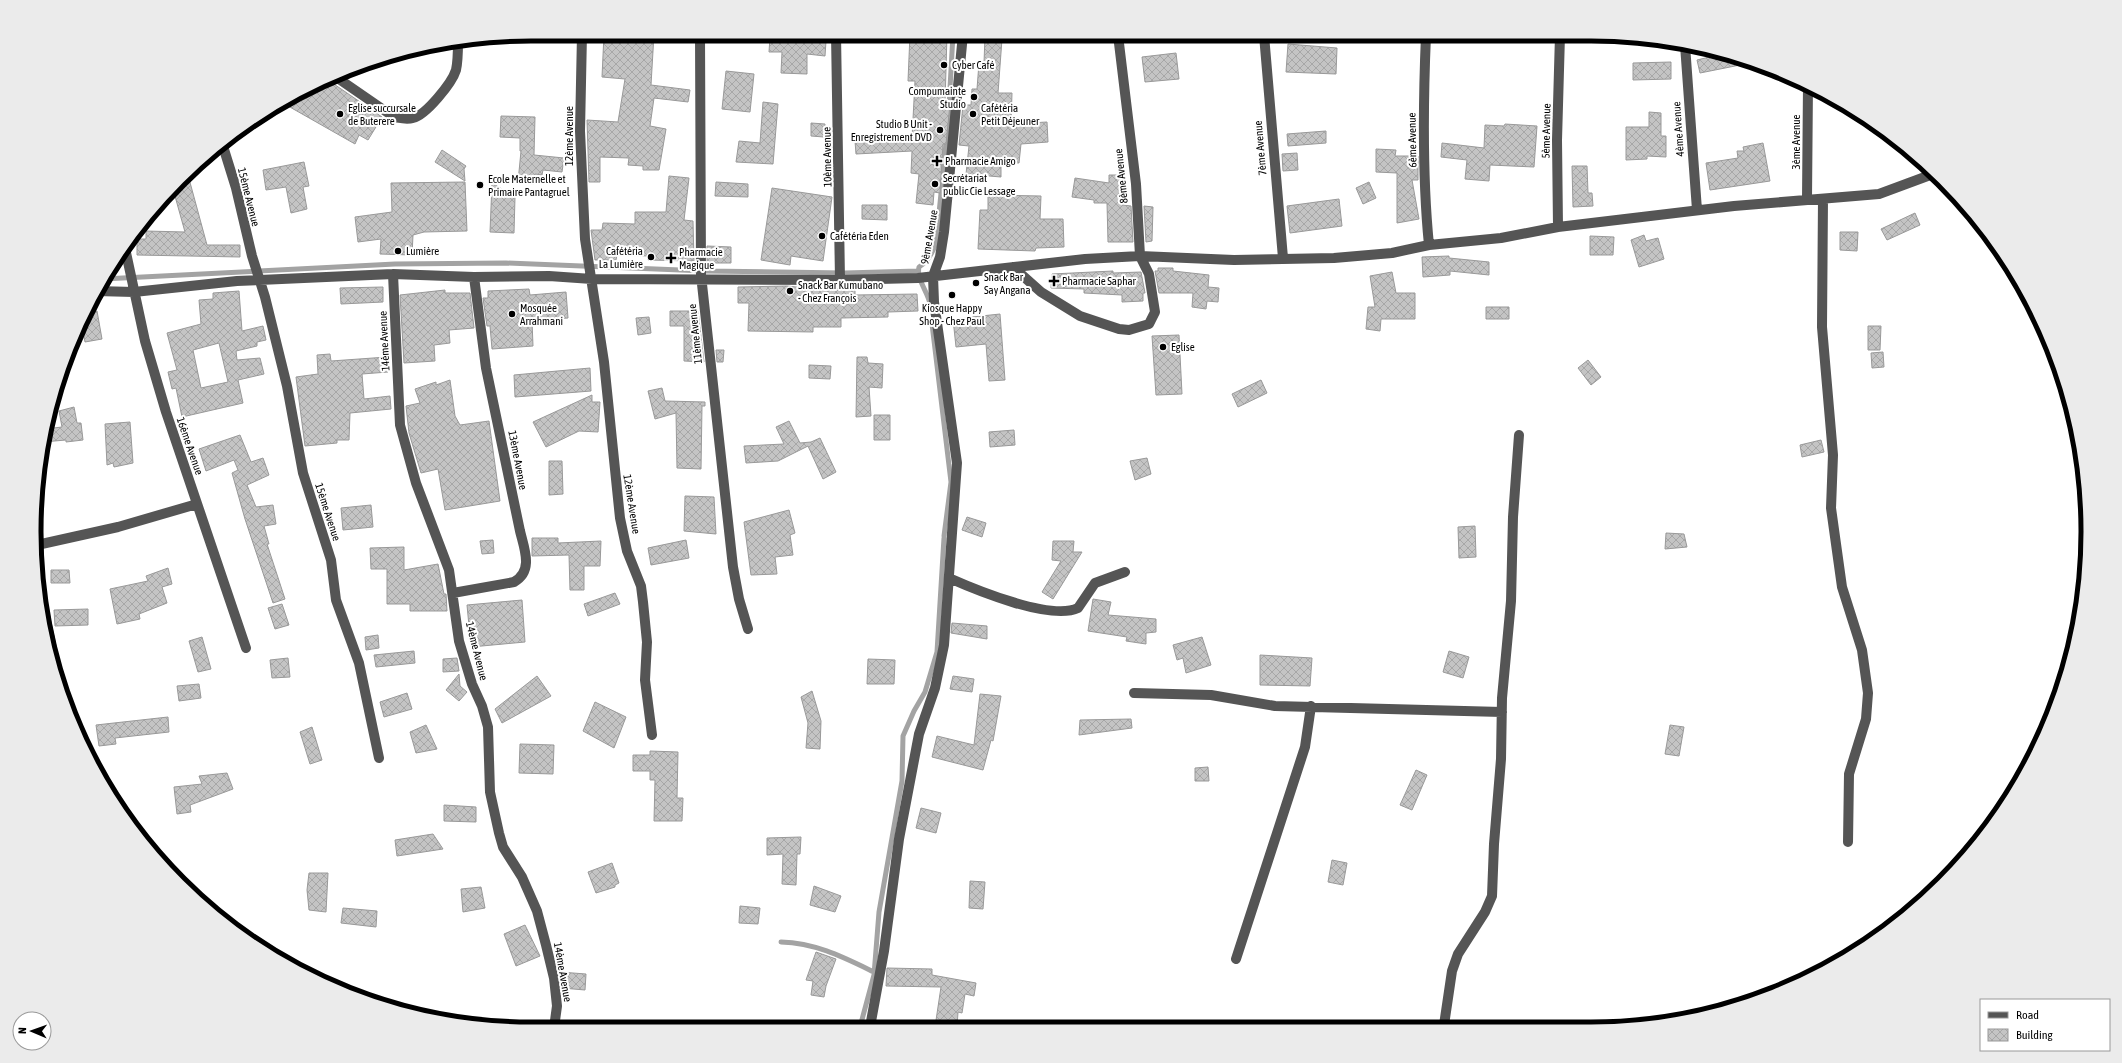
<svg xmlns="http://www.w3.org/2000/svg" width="2122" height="1063" viewBox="0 0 2122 1063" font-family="'Asap Condensed',sans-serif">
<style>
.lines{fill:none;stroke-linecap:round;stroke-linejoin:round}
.stream{stroke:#a3a3a3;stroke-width:5}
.building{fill:url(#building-cross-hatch);stroke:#999;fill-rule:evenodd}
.minor{stroke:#555;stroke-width:10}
.poi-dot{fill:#000;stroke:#fff;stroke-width:1.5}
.labels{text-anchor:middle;stroke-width:4;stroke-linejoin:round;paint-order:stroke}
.poi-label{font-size:11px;fill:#000;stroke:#fff;text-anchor:start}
.street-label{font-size:11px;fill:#000;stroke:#fff}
.rim{fill:none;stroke:#000;stroke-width:5}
</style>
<defs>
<pattern id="building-cross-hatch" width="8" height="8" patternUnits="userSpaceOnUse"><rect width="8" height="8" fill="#c4c4c4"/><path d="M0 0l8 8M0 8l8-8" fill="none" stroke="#a7a7a7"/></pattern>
</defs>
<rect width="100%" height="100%" fill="#fff"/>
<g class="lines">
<path class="stream" d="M103,279L395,264L506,263L705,271L845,273L918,271
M930,304C928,292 916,279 919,267C927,262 933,252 936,243L948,124L953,34
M932,324L951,482L944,536
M781,942C816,943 843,957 874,972
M860,1027L874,975L879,912L902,781L903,736L914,711L925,692L937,652L944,538"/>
</g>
<path class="building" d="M604,34H654L651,85L690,90L688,102L654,98L650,126L666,129L659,170H643V166L628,165L629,158L600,157V182H589L587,120L618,122L625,79L602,77Z
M773,34H789V39L826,41L825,56L807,54V74L781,73L782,52H769L770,37L773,38Z
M910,34H947L945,104H950L946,144H943L940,193L934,192L933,205L916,203L919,174L911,173L912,151L856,154L855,141L912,138L915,81H908Z
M985,36L1002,39L998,93H1012L1011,124L1047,122L1048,142L1021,144L1019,163L1001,162V177L966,174L969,146L959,145L963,105H971L972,89H977L979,63H984Z
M1288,44L1337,48L1336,74L1286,72Z
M1176,53L1179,79L1145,82L1142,57Z
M1726,53L1750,63L1700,73L1697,60Z
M1671,62V79L1633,80V63Z
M726,71L754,74L750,112L722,109Z
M328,80L382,117L368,140L359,135L355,144L281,102Z
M763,102L778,104L773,164L736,162L739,141L760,143Z
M1649,112L1661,113V136H1666V157L1647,156V159L1626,160V127H1649Z
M501,116L535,117L534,155L564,158L562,172L543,170L542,175L535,174L534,184L518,182L521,151H520V138L500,137Z
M811,123L825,124L824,137L811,136Z
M1505,124L1537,126L1534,167L1490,165L1489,181L1465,179L1467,160L1441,157L1442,143L1484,148L1485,125L1504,126Z
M1326,131V143L1288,146L1287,134Z
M1763,143L1770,181L1710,190L1706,163L1738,158L1737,151H1744L1743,147Z
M1376,149L1396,150L1395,156H1418V180H1412L1419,219L1397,223V173L1376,172Z
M442,150L466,166L464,169L465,181L435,162Z
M1297,153L1298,170L1283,171L1282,154Z
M304,162L309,186L303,187L307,209L291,213L286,187L266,190L263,170Z
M1572,166H1587L1588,193H1592L1593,206L1573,207Z
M188,175L207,245H240V257L137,255V239H146V231L185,232L173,189Z
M1109,175H1122L1123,205L1131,206L1133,242H1108L1107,203H1094V200L1072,197L1075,178L1109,183Z
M669,176L689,178L684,220L693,221L694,261L648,260V256L617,255L616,260H595L591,230H602L603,223L635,224V212H666Z
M465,182L467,231L424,232L413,235L412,255L380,254L381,239L358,242L355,217L392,212L391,183Z
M716,182L748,184V197L715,196Z
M1369,182L1376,198L1363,204L1356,188Z
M492,183L515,197L514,233L490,232Z
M772,188L832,197L823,261L791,256L790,265L761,260Z
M988,195L1041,196L1040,219H1063L1064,247L1036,248L1035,251L978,249L980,210H988Z
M1339,199L1342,226L1290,233L1287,206Z
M862,205H887V220L862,219Z
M1144,206L1153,207L1152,241L1146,242Z
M1915,213L1920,225L1887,240L1881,229Z
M1840,232H1858L1857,251L1840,250Z
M1644,235L1646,241L1658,238L1664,259L1639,267L1631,240Z
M1590,236L1614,237L1613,255H1590Z
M707,246L731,247V263H707Z
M1449,256V258L1489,262V275L1450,271V275L1423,277L1422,257Z
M1158,268H1173V271L1209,275L1208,287L1219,288L1218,302L1207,301L1206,309L1192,307L1193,293H1159L1155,271H1158Z
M1113,271V273L1141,272L1145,293H1143V301L1122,302V295L1084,293V289L1051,288L1052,274Z
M1392,272L1396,293H1415V319H1381L1380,331L1366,329L1368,307H1375L1370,276Z
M787,286L814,289L855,288V295L917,294L918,311L888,312V317L841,318V327H813V332L748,331L749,303H738V287Z
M383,287V302L341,304L340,288Z
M529,289L530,295L566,292L568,318L532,321L533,346L492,349L490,326H487L483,298H488V291Z
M445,290V293H470L474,328L449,330L450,343L434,345L435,361L404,363L400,295Z
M239,291L242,331L263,326L266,340L257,342V346L236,351L237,360L260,358L264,374L238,380L243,403L182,417L176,388L172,389L168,372L177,370L167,333L201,324L199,300L213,299V293ZM219,343L228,382L201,388L193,350Z
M1486,307H1509V319H1486Z
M97,311L102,339L85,342L81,322L86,313Z
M670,311H698L704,362L684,361V326H670Z
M1000,314L1005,380L989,381L986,344L956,347L953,319Z
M649,317L651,333L638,335L636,318Z
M1868,326H1881L1880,350H1868Z
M1179,335L1182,394L1156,395L1152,336Z
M716,350H724L723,362H717Z
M1883,352L1884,367L1872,368L1871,353Z
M330,354L331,361L387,357L388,372L362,374L364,399L390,396L391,409L350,413L349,440H337V443L305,446L296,377L318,374L317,355Z
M857,357H867L868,363L883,364L882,388L869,387L871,416L856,417Z
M1588,360L1601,377L1591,385L1578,368Z
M809,365L831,366L830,379L809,378Z
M590,368L591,391L515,397L514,375Z
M450,380L455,416L460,425L489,421L500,501L445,510L438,469L421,473L409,433L406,406L420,403L415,389L436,382V385Z
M1261,380L1267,393L1238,407L1232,394Z
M662,388L665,401L705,402V406H702L701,469L677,468L676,413L655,419L648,391Z
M592,395V402H600L598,432L579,431L546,447L533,422Z
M74,407L77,423H81L83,440L66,442V440L43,442L45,429L62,427L59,411Z
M874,415H890V440H874Z
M789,421L800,443L811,442L820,438L836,472L823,479L808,446L778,461L746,463L744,446L784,444L776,427Z
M130,422L133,463L114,467L113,463L107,465L105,424Z
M1014,430L1015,445L990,447L989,432Z
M240,435L251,462L263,458L269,475L247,485L256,507L273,505L276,524L264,526L269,544H267L285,599L273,603L245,519L232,473L238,470L234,460L206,471L199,449Z
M1821,440L1824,452L1802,457L1800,445Z
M1147,458L1151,474L1135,480L1130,461Z
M549,461H562L563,494L549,495Z
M685,496L714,497L716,534L684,531Z
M371,505L373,527L343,530L341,508Z
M789,510L795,533L790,535L793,555L775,557L777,574L751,575L744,522Z
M967,517L986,523L982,537L962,530Z
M1475,526L1476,557L1459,558L1458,527Z
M1666,533L1684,534L1687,547L1665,549Z
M532,538H558V543L601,541L600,566H584V590H570L569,555L532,556Z
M493,540L494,553L482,554L480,541Z
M686,540L689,558L651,565L648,548Z
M1053,541H1074L1073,552H1082L1053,599L1042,592L1061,561L1052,560Z
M404,547V570L438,564L444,594H446L447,611H410V604H387V569H371L370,548Z
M168,568L172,584L162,587L167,603L139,614L140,619L117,624L110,589L148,581L146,576Z
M51,570H69L70,583H51Z
M615,593L620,604L588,616L584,604Z
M1093,599L1111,602L1108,615L1156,619V632L1146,633V644L1126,641L1127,637L1088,631Z
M522,600L525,642L471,647L467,605Z
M282,604L289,625L275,629L268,608Z
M88,609V625L55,626L54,610Z
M952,623L987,626V639L951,633Z
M378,635L379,648L366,650L365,637Z
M202,637L211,669L198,672L189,641Z
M1202,637L1211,665L1186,673L1183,658L1177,660L1173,645Z
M414,651L415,663L376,667L374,655Z
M1449,651L1469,657L1463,678L1443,672Z
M1260,655L1312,658L1310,686L1260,685Z
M288,658L290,677L272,678L270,660Z
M457,658L459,671L443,672V659Z
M868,659L895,660L894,684H867Z
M459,674L460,686L467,692L459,701L446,690Z
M537,676L551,696L502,723L495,709Z
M953,676L974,679L972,692L950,689Z
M199,684L201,698L179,701L177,686Z
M812,691L821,721L820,749L806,748L808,723L801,697Z
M407,693L412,709L384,717L380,702Z
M980,694L1001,696L993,741L991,740L983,770L932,757L937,736L974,745Z
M595,702L626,717L614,748L583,731Z
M168,717L169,732L115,738L116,744L99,746L96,725Z
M1131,719L1132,728L1079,735L1080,720Z
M426,725L437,749L416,753L410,732Z
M1670,725L1684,727L1679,756L1665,754Z
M312,727L322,760L310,764L300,732Z
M520,744L554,745L553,774L519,773Z
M650,751L678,752L677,798H683L682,821H654L655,780H650V771H633V755H650Z
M1208,767L1209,781H1195V768Z
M1416,770L1427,775L1412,810L1400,805Z
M227,773L233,789L190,805L191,812L177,814L174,787L202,784L199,776Z
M444,805L476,807V822L444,821Z
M921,808L941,813L936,833L916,828Z
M433,834L443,849L397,856L395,840Z
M801,837L800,854H797L796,885L782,884L783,854L767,855V838Z
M1332,860L1347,863L1343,885L1328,882Z
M612,863L619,883L615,885V887L596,893L588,872Z
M309,873H328L326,912L309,910L307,890Z
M970,881L985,882L983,909L969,908Z
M814,886L841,896L835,912L810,905Z
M481,887L485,908L463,912L461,889Z
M740,906L760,908L758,924L739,923Z
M343,908L377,911L376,927L341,923Z
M525,925L540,956L516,966L504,934Z
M816,952L836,959L826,986L824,997L811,995L813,981L806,980Z
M887,968L932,969V975L976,983L974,996L965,994L962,1013L958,1012L957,1027H935L941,987L886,986Z
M560,972L586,974L585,990L562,988Z"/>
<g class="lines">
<path class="minor" d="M582,34L580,131L585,239L604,362L620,518L627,551L641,586L643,602L647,642L645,680L652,735
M700,34L701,275L733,567L739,599L748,629
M836,34L840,280
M1264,35L1283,258
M1426,35C1423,105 1422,175 1429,245
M1685,45L1697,210
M336,77L394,117C400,118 406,120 413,118C426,115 452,83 456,70C458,61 458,50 458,41
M222,143L236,188L252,256L265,297L287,386L303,473L331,560L336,600L359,663L379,758
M1807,199L1808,84
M1823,199L1822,327L1833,455L1831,508L1842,587L1862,650L1868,693L1866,719L1849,774L1848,842
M1558,227L1557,140L1560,35
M125,248L145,341L166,412L246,648
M1013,267L1041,292L1080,316L1119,329L1129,330L1149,324L1155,312L1149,274L1140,256L1136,184L1118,35
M393,274L400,425L416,483L449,570L459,641L472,684L482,706L488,727L490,792L499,833L503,847L522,877L537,911L546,945L554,978L557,1006L554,1028
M96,291L134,292L237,281L393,274L474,277L549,276L592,279L840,280L918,278L1085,259L1140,256L1234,260L1334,258L1392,253L1429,245L1501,238L1558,227L1734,206L1879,194L1933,174
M37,545L118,527L197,504
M949,578C976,590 1051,621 1078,608L1095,583L1125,572
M38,583L59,682
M453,593L514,582C534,571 524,548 520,531L486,368L474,277
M1134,693L1211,695L1275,706L1502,712
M1236,959L1305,747L1311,706
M1444,1025L1452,971L1458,954L1485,912L1492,896L1494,844L1501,759L1502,698L1511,601L1513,517L1519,435
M870,1027L884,951L899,839L919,734L935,688L944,645L957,463L934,302L933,276L940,257L944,232L963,34"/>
</g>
<g class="poi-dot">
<circle cx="944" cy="65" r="4"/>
<circle cx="974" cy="97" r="4"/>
<circle cx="340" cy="114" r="4"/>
<circle cx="973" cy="114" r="4"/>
<circle cx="940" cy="130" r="4"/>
<path d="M935 155h4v4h4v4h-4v4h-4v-4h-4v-4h4z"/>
<circle cx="935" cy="184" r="4"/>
<circle cx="480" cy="185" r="4"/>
<circle cx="822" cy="236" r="4"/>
<circle cx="398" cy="251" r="4"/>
<circle cx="651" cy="257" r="4"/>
<path d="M669 252h4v4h4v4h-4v4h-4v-4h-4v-4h4z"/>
<path d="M1052 275h4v4h4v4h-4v4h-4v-4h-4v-4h4z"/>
<circle cx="976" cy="283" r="4"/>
<circle cx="790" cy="291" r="4"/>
<circle cx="952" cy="295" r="4"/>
<circle cx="512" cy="314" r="4"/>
<circle cx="1163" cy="347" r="4"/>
</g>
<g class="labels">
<g class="poi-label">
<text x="952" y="69">Cyber Café</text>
<text x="966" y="95" text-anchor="end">Compumainte<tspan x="966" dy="13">Studio</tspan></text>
<text x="348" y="112">Eglise succursale<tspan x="348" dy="13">de Buterere</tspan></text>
<text x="981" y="112">Cafétéria<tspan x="981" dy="13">Petit Déjeuner</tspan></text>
<text x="932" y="128" text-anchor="end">Studio B Unit -<tspan x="932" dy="13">Enregistrement DVD</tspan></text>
<text x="945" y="165">Pharmacie Amigo</text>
<text x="943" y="182">Secrétariat<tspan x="943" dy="13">public Cie Lessage</tspan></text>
<text x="488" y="183">Ecole Maternelle et<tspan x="488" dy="13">Primaire Pantagruel</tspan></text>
<text x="830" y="240">Cafétéria Eden</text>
<text x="406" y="255">Lumière</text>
<text x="643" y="255" text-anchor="end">Cafétéria<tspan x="643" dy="13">La Lumière</tspan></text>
<text x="679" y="256">Pharmacie<tspan x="679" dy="13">Magique</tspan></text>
<text x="984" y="281">Snack Bar<tspan x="984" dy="13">Say Angana</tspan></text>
<text x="1062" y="285">Pharmacie Saphar</text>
<text x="798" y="289">Snack Bar Kumubano<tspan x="798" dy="13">- Chez François</tspan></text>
<text x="520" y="312">Mosquée<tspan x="520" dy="13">Arrahmani</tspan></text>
<text x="952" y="312" text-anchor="middle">Kiosque Happy<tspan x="952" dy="13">Shop - Chez Paul</tspan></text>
<text x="1171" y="351">Eglise</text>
</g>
<g class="street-label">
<text transform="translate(1678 129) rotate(-94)" y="4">4ème Avenue</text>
<text transform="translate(1546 131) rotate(-89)" y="4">5ème Avenue</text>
<text transform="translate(569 136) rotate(-90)" y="4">12ème Avenue</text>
<text transform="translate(1412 140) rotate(-91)" y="4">6ème Avenue</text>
<text transform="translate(1796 142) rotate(-90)" y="4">3ème Avenue</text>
<text transform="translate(1260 148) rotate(-95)" y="4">7ème Avenue</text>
<text transform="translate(827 157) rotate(-91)" y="4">10ème Avenue</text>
<text transform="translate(1121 176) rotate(-96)" y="4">8ème Avenue</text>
<text transform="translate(249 197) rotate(76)" y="4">15ème Avenue</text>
<text transform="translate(929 237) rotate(-80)" y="4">9ème Avenue</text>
<text transform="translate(695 334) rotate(-96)" y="4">11ème Avenue</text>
<text transform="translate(384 341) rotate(-93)" y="4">14ème Avenue</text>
<text transform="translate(190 446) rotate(71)" y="4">16ème Avenue</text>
<text transform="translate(518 460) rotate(79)" y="4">13ème Avenue</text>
<text transform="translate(632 504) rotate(81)" y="4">12ème Avenue</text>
<text transform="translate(328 512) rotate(72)" y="4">15ème Avenue</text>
<text transform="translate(477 651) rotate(76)" y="4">14ème Avenue</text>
<text transform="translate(563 972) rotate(80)" y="4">14ème Avenue</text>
</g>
</g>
<path d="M0 0H2122V1063H0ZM531 41H1591A490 490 0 0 1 2081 531V532A490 490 0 0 1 1591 1022H531A490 490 0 0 1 41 532V531A490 490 0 0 1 531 41Z" fill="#ebebeb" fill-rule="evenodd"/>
<path class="rim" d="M531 41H1591A490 490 0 0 1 2081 531V532A490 490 0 0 1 1591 1022H531A490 490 0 0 1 41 532V531A490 490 0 0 1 531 41Z"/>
<rect x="1980" y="999" width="130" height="52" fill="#ffffff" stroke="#999999"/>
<rect x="1988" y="1012" width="20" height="6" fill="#555555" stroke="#999999"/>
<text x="2016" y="1019" font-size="12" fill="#000000">Road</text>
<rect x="1988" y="1029" width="20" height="12" fill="url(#building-cross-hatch)" stroke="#999999"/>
<text x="2016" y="1039" font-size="12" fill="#000000">Building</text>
<g transform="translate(32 1031) rotate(272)"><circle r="19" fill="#ffffff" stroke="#999999"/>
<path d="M0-3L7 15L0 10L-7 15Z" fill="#000000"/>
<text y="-6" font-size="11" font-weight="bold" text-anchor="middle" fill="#000000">N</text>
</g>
</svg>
